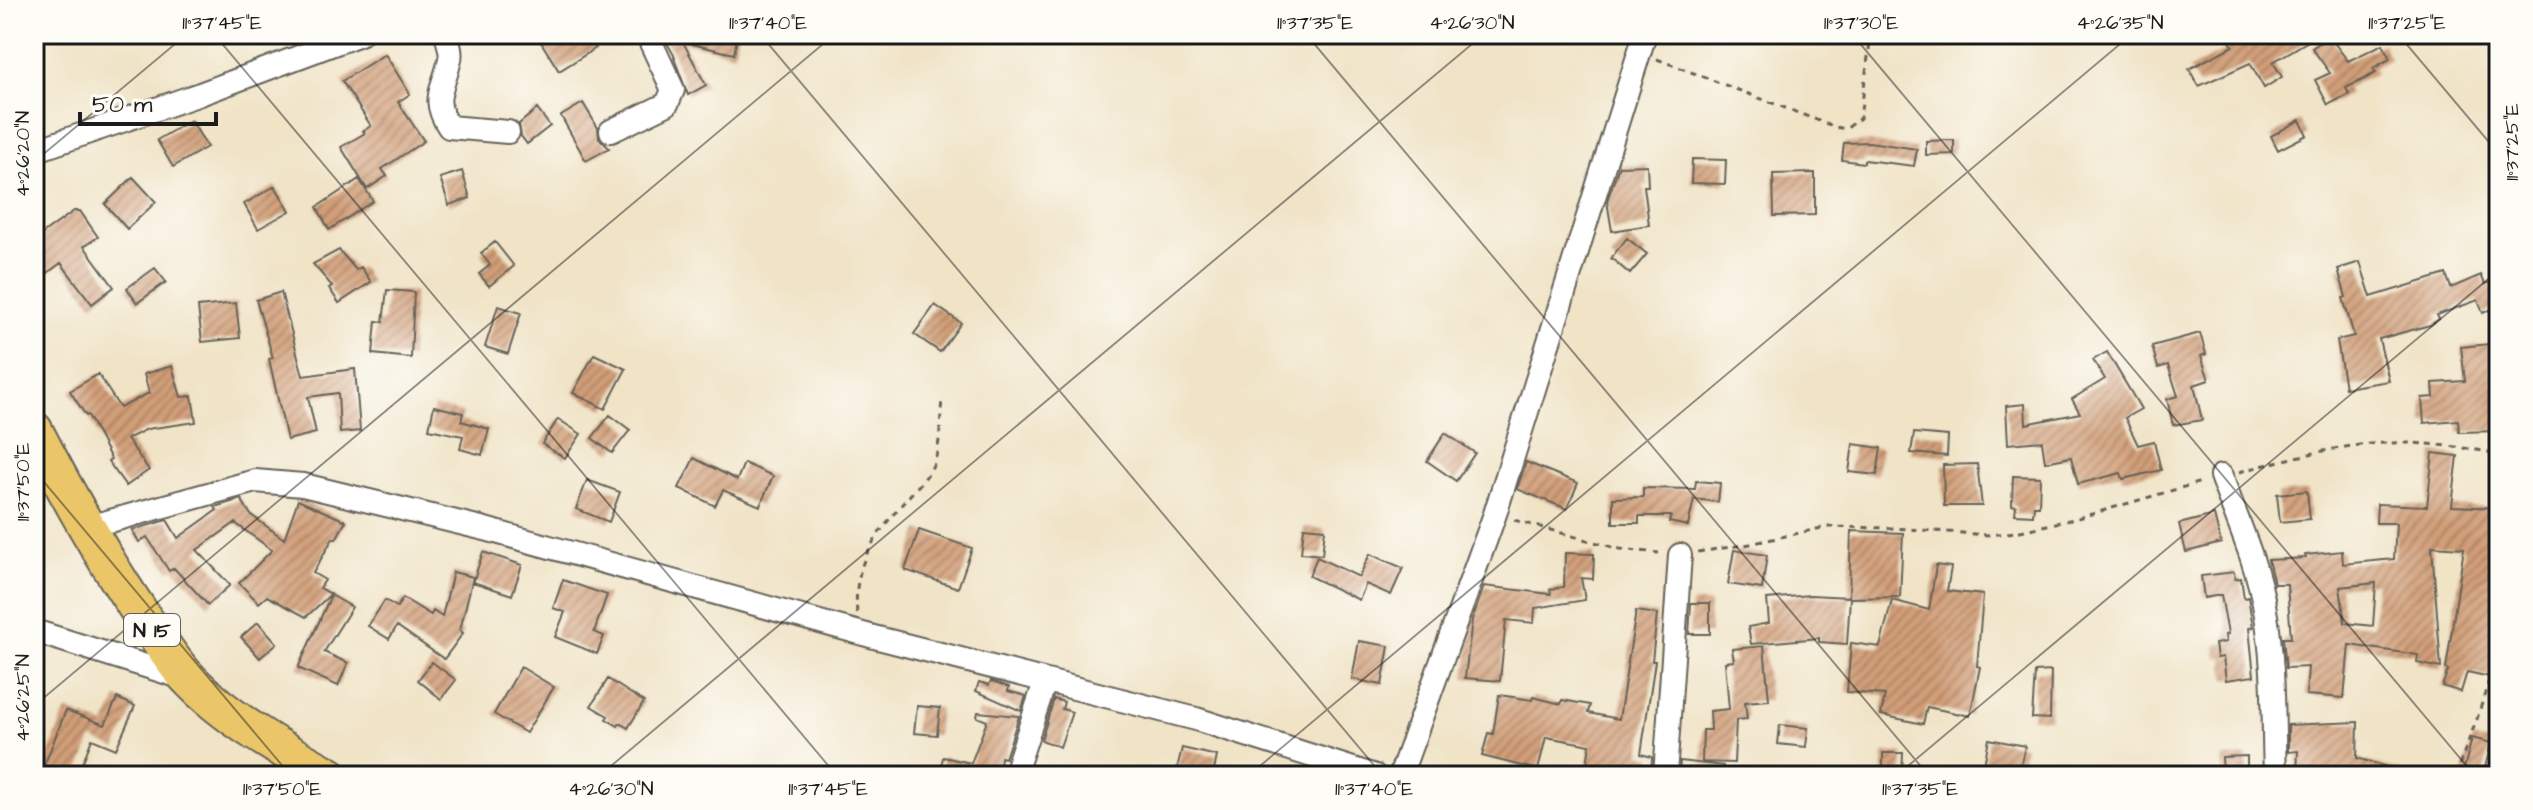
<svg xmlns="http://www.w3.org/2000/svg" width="2533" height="810" viewBox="0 0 2533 810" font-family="'Architects Daughter',sans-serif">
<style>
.building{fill:url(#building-hatch);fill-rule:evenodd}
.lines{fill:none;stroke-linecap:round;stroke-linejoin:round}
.minor-casing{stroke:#666258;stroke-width:26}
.trunk-casing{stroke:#666258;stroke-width:40}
.path{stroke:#666258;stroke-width:3;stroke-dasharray:6 6;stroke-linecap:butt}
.minor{stroke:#fff;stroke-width:22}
.trunk{stroke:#ebc669;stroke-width:36}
.ticks{fill:none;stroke:#1c1c1c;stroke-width:2;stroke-opacity:0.45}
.labels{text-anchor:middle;stroke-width:7;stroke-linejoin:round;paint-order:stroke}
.shield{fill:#fdfcf7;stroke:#605f5e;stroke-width:2}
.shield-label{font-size:20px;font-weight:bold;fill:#1c1c1c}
.neatline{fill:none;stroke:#1c1c1c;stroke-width:3}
.ticks-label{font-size:20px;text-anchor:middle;fill:#1c1c1c}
</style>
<defs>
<pattern id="building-hatch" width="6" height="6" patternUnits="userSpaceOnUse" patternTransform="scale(2)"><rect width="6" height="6" fill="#d19e78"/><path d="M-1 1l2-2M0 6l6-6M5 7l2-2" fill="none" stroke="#a98062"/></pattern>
</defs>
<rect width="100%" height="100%" fill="#fdfcf7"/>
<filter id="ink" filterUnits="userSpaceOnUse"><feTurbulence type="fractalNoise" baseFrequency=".0125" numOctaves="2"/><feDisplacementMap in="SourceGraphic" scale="16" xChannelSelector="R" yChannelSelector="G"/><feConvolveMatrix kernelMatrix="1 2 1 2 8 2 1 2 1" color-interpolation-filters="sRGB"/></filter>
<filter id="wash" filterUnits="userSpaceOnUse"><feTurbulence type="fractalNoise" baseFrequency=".006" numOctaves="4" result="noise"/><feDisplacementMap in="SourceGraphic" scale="32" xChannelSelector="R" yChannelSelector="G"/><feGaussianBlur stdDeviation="1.8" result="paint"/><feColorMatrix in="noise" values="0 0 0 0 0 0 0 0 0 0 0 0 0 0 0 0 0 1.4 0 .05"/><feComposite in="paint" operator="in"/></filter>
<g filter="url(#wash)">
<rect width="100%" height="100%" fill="#f0e3c6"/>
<g id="blocks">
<path class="building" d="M536,34H587L596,48L559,71Z
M662,34H738L734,54L683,42L706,85L688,95L674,58L675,57Z
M2225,34H2320L2273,62L2282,77L2264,88L2250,63L2199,86L2189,69L2233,46Z
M2329,36L2348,61L2383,44L2390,59L2373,68L2376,73L2346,88L2349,94L2328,105L2315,80L2330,73L2312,48Z
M385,54L410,94L398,102L424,141L382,169L387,176L367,189L341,147L365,133L363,131L371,126L342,81Z
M583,103L598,128L599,138L609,148L586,161L561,116Z
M537,109L550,126L527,144L521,136L519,124Z
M191,120L207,147L173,167L157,140Z
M2300,120L2307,135L2278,150L2271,136Z
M1954,140V154L1926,155V141Z
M1869,142L1917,149L1914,166L1864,160V163L1842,160L1844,143Z
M1692,159L1726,160L1725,184L1691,183Z
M1647,165L1648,186H1644L1649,225L1612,231L1607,201L1619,166Z
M462,171L470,198L449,205L440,178Z
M1815,173V215L1774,216L1773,174Z
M133,177L156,202L127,229L105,204Z
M359,179L373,201L329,230L317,207Z
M275,186L290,211L258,229L244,204Z
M74,211H80L98,237L84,246L114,287L92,304L61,263L34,283V240Z
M1627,238L1647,254L1630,274L1611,258Z
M495,242L514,266L489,286L479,274L490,265L481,253Z
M339,250L356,270L361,267L371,282L339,303L329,288L332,286L313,264Z
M2360,262L2371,297L2446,274L2451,288L2481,275L2485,284L2496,280L2499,288V306L2483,313L2478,300L2437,315L2439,319L2430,325L2379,339L2389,381L2345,388L2337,340L2354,336L2343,298L2346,297L2338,269Z
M155,268L166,282L137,303L127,288Z
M387,290L414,292L411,358L373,354L376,321L383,322Z
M281,292L303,376L355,369L360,431L340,433L338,393L308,397L316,433L287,440L269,359L273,358L256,300Z
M236,303L240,338L202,342L198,307Z
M935,305L961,323L940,352L914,334Z
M498,306L521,313L508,354L485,347Z
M2200,333L2206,354L2201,356L2209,380L2194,385L2202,420L2173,425L2167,399L2178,396L2168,365L2158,368L2152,346Z
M2489,344L2494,387L2499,386V431L2459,432L2458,420L2424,423L2422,398L2434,397L2433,383L2465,381L2461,347Z
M2107,352L2141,409L2125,418L2138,445L2154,441L2161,470L2123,479L2121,473L2078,484L2071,457L2045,462L2042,441L2008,444L2006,406L2025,404L2026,424L2080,413L2072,399L2105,379L2093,360Z
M594,354L626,369L605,409L573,393Z
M172,366L181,397L192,396L196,422L147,429L127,439L149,470L126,486L108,461L111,459L88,415L86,416L70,391L98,374L120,408L149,393L144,374Z
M434,406L463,413L461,421L489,429L482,455L460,449L463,436L429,429Z
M610,415L630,430L612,453L592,438Z
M558,419L581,434L565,458L542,444Z
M1445,433L1475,453L1456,481L1427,461Z
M1914,433L1948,436L1947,456L1911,453Z
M1853,444L1881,448L1877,475L1849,472Z
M2433,453L2458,456L2452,506L2499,508V679L2467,672L2461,692L2442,686L2448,670L2446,669L2464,548L2432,546L2441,668L2417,663L2418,655L2349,645L2344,698L2306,695L2308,667L2286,668L2283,638H2291L2287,584H2274L2268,560L2306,558L2305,555L2342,551L2343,564L2394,559L2396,523H2376L2377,504L2427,506ZM2376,583L2373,626L2345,623L2340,587Z
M694,458L737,480L744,463L773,476L760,506L723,490L715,506L679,488Z
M1526,462L1578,483L1567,509L1517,489Z
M1977,464L1982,506H1944L1943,465Z
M2013,476L2040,477L2039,506H2034L2033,515L2015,514L2016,506L2012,505Z
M587,480L620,492L609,522L576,509Z
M1696,481L1720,483L1718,502L1694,499L1688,526L1669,522L1671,516H1639V523H1613V498L1643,497V488L1695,489Z
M2307,491L2310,519L2280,522L2277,494Z
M241,499L251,515L284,539L298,500L346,521L336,539L333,538L313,573L325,580L320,588L331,594L306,617L267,596L259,603L239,583L272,550L235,523L197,550L230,585L208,605L174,568L169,571L147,537L139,542L132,530L167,520L178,538L217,510L215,507Z
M2214,515L2221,543L2186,552L2179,524Z
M1304,527L1325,529L1322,555L1301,553Z
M919,530L972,548L958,588L905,570Z
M1851,531L1903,533L1900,597L1850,598L1847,644L1819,642V638L1751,644L1748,627L1769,623L1767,599L1810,595L1849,597Z
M1734,550L1767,555L1762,589L1728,584Z
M483,552L522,565L512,595L473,582Z
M1565,553L1594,554L1593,579L1581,578L1585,600L1535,608L1534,623L1506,620L1500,681L1465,678L1472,620L1484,586L1551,594L1550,589L1564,587Z
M1370,554L1403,568L1391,595L1366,584L1359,600L1309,576L1317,557L1359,577Z
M1936,565L1951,567L1947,591L1983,595L1977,666L1980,667L1970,716L1927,707L1923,724L1881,715L1885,695L1847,692L1851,643L1880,647L1892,600L1929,610Z
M453,572L473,577L460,630L463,633L444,659L397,626L389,639L368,626L385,600L397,607L403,598L431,615L433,611L442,617Z
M2234,572L2235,579L2241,578L2244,598L2248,597L2253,627L2249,628L2254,676L2226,680L2223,657L2217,658L2215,644L2226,642L2225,635L2228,634L2221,595L2204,598L2201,576Z
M563,580L607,595L594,632L604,636L597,654L555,637L565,612L553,608Z
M331,595L352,607L324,652L348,663L338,686L298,668Z
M1691,603H1710V634H1689Z
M1636,611L1657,614L1652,661H1655L1641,754L1652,757L1651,776H1585L1590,745L1546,737L1538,770L1482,756L1488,733L1493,734L1499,695L1532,700L1533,697L1561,704L1562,700L1590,705L1588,713L1619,719Z
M258,622L277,643L260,658L241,637Z
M1359,641L1389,646L1382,685L1352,679Z
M1764,646L1769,700L1745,702L1747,719L1736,720L1734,763L1702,762L1703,730H1711L1710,711L1729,709L1725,662L1734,661L1732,649Z
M432,662L456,680L441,699L418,680Z
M521,667L554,687L526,733L494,714Z
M2051,671L2050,719L2032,718L2035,672Z
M608,679L644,702L628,728L620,723L618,726L606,719L608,716L591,706Z
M991,681L1009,687L1008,691L1026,696L1021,711L976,691L979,682L989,685Z
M117,698L135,706L116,749L92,739L77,776H40L66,710L105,725Z
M1054,699L1064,702L1062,709L1072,712L1060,747L1041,740Z
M917,706L940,708L937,735L914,733Z
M978,712L1019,716L1005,758L1001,757L999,776H939L943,757L971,763L987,721L977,717Z
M2358,722L2357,758L2403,772V776L2297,775L2298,751L2288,752V725Z
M1780,725L1808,728L1806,747L1778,744Z
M2472,738L2491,743L2483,776H2462Z
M1989,739L2025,746L2019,772L1984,765Z
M1182,748L1217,756L1213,776L1176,773Z
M1883,753H1903L1902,776H1883Z
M2247,756V776H2223L2222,757Z
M1680,761L1723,766L1722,776H1679Z"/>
</g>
</g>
<g filter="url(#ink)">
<use href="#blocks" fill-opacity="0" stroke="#666258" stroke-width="2"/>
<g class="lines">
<g class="minor-casing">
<path id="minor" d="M446,34C448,42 452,52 450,59C444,89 430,98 449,127L508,132
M611,131L667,104L673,90L647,34
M34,151L200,94L360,34
M2221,476C2237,520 2258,565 2265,610C2275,664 2273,722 2275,776
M85,528L255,481L303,485L485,529L874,637L1196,719L1375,776
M34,631L187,679
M1014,776L1045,682
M1400,776L1495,514L1645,34
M1665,776L1680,555"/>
</g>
<g class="trunk-casing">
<path id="trunk" d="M34,430C68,496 103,559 145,620C159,639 172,662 189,679C226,718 282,750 330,776"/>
</g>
<path class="path" d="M1657,59L1835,127L1846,129L1860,118L1871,34
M2239,472C2284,460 2340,444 2387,443C2424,442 2463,447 2499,454
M1514,520L1620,549L1659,553
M1698,552L1750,544L1826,527L1894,528L1989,535L2016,532L2078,518L2201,482
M857,613C852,561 878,532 910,495C918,486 928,476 933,465C941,447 940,419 942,399
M2455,776L2477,719L2499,648"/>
<use href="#minor" class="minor"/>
<use href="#trunk" class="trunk"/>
</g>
</g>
<path class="ticks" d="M214,34L837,776M760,34L1383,776M1306,34L1929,776M1852,34L2475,776M2398,34L2499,154M34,162L187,34M34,470L291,776M34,706L835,34M599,776L1484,34M1248,776L2132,34M1896,776L2499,270"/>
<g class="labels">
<rect class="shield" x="124" y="614" width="56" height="32" rx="6"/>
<g class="shield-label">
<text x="152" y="637">N 15</text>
</g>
</g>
<rect width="2533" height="810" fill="none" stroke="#fdfcf7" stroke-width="88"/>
<path d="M80 112v12h136v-12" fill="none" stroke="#1c1c1c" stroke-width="4"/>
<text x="92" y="112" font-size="24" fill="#1c1c1c" stroke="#fdfcf7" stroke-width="6" paint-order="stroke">50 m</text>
<rect x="44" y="44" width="2445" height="722" class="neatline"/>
<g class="ticks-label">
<text x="222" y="29">11°37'45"E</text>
<text x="768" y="29">11°37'40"E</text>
<text x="1315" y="29">11°37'35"E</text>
<text x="1472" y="29">4°26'30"N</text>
<text x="1861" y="29">11°37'30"E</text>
<text x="2120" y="29">4°26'35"N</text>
<text x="2407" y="29">11°37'25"E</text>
<text transform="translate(2511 142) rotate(-90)" y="7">11°37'25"E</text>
<text transform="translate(22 154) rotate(-90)" y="7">4°26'20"N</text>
<text transform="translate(22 482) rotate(-90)" y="7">11°37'50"E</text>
<text transform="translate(22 698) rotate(-90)" y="7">4°26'25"N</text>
<text x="282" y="795">11°37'50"E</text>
<text x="611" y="795">4°26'30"N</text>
<text x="828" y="795">11°37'45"E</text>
<text x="1374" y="795">11°37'40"E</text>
<text x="1920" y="795">11°37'35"E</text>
</g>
</svg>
